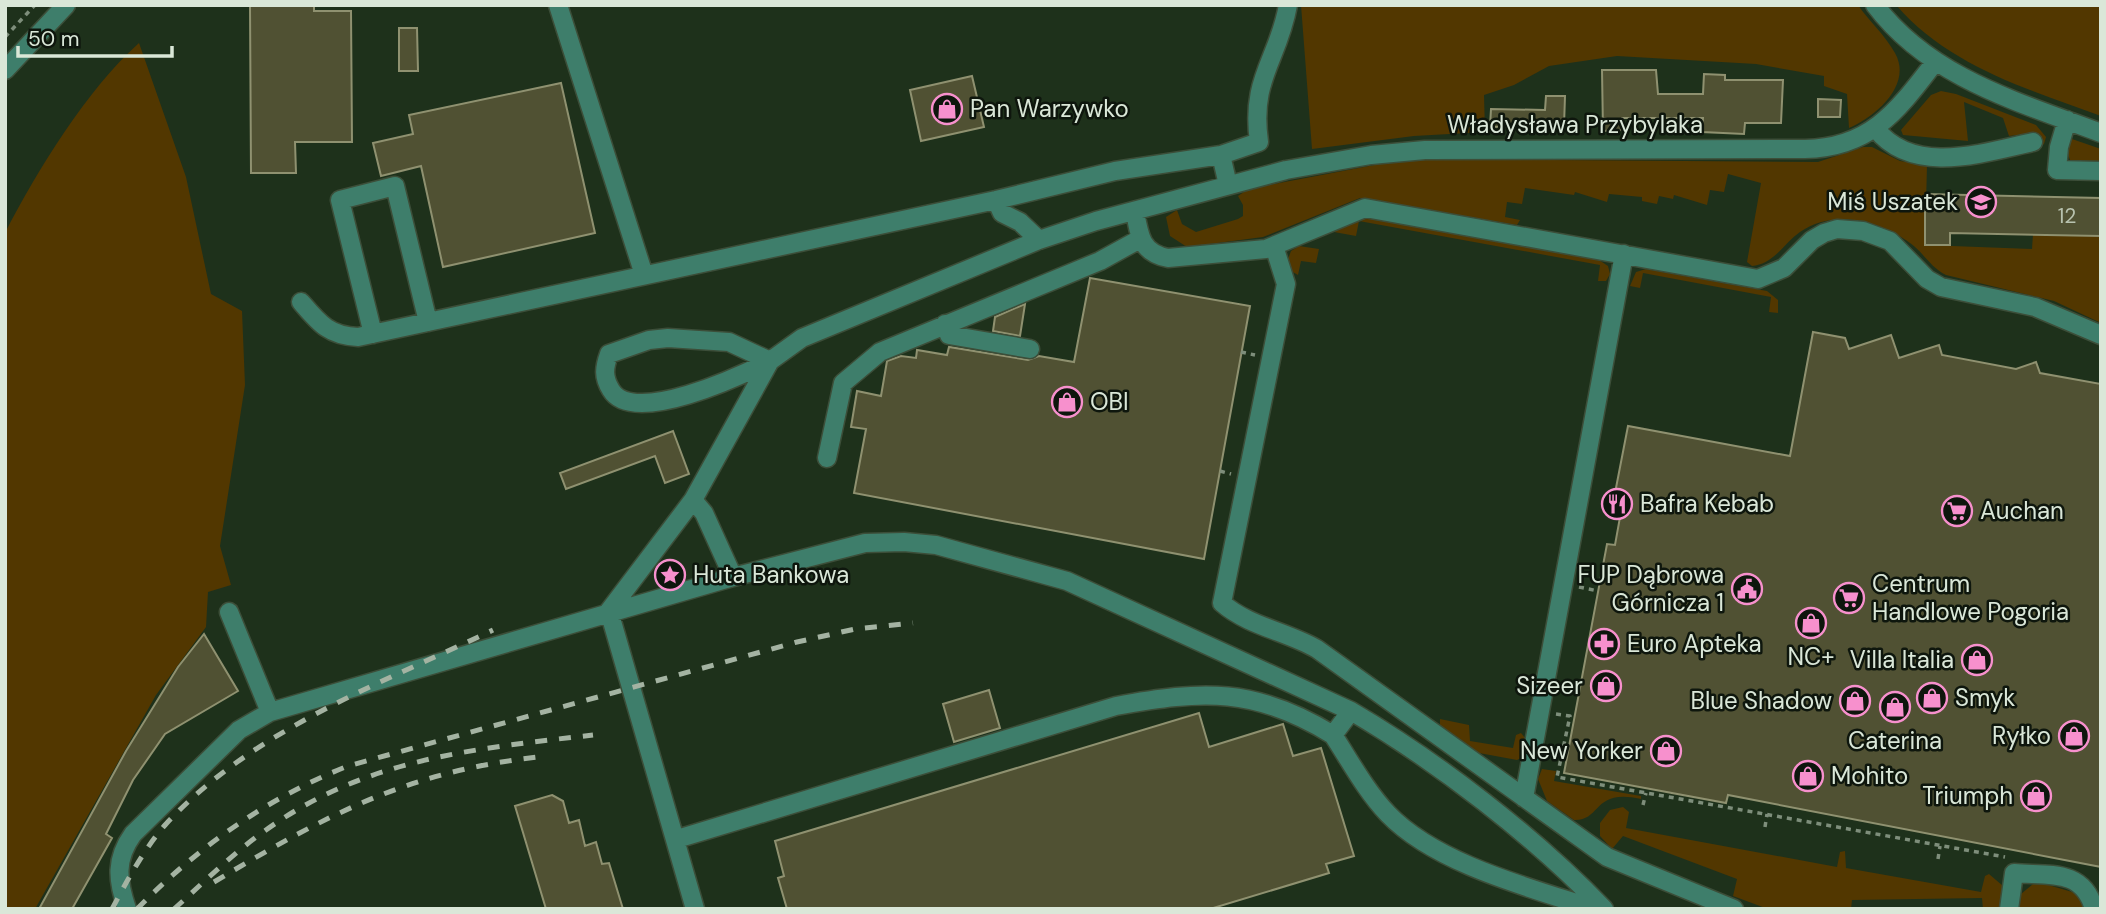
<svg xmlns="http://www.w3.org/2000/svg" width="2106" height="914" viewBox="0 0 2106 914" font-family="'DM Sans',sans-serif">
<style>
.green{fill:#523700}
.building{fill:#505133;stroke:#8f9170;stroke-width:2}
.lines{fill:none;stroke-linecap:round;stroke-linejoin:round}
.minor-casing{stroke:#3c4e39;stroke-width:21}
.path{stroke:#7e8e7b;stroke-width:3.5;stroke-dasharray:5 5;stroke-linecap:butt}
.minor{stroke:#3e7e6b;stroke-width:18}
.rail{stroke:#a4b3a2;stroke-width:5;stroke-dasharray:12 12;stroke-linecap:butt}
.labels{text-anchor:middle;stroke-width:5;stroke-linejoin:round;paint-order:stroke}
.number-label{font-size:21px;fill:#b8c2af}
.poi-label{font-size:24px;fill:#dae7d8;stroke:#0e160d;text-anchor:start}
.street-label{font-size:24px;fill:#dae7d8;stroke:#0e160d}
</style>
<rect width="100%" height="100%" fill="#1e311b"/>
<path class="green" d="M1301,5H1858C1869,21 1885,35 1895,53C1913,85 1875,117 1849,128L1847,94L1824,86V76L1756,64L1617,56L1549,66L1514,85L1484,95L1485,132L1414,136L1312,149Z
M1896,5H2101V116C2027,89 1949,66 1896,5Z
M139,43L186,177L211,294L242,311L245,385L220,546L231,585L208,592L206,627L156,695L35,909H5V233C36,172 88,88 139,43Z
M1941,91L1956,94L2036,125L2046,137L2044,144L2037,149L2033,133L2009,136L2003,118L1964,102L1968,141L1903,135L1901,130L1931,95Z
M2072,139L2101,149V163L2070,160L2066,149Z
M1863,147H1872L1900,161L1927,165L1925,245L2032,249L2033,234L2101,236V323L2054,301L1946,275C1930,267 1924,253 1910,243C1881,221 1834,208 1800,232C1783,244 1774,264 1752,266L1747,262L1761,183L1728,174L1724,192L1710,190L1707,205L1674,195L1673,199L1659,196L1657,204L1642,201V197L1609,194L1607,202L1575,192L1574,195L1525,188L1522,204L1507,202L1505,217L1520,220L1517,225L1360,198L1263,237L1187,247L1170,236L1166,217L1177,210L1182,224L1196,232L1238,219L1243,216V205L1238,196L1248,189L1406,159L1818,162Z
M1362,217L1599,260L1608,266L1610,274L1606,281H1598L1600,265L1359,221L1356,236L1334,232L1333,229Z
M1299,246L1319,249L1316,263L1301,261L1298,275L1291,271L1287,262L1291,251Z
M1646,269L1767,291L1778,300V313L1769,312L1771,297L1643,273L1640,288L1630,286L1636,272Z
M1440,719L1469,725L1470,741L1513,748L1516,735L1521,733L1526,739L1523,757L1517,760L1479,753L1440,725Z
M1542,769L1556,771L1554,781L1641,796V799C1592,788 1602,821 1574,820L1547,801L1538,779Z
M1623,807L1629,812L1626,828L1837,867L1840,852L1845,851L1846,868L1981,892L1985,876L1989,874L2003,886L1999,909H1983L1982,898L1852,900L1851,909H1768L1733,896L1737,879L1623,836L1612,849L1600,836V823L1610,810Z
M2033,884H2045L2079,894L2086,909H2019L2021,894Z"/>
<path class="building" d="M250,5H314V11H351L352,142H295L296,173H251Z
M399,28H417L418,71H399Z
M1602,70H1656L1658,94H1703L1704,74L1725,75V80H1783L1781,123H1745L1744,134L1702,132L1703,118H1622V130L1603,131Z
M972,76L984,127L921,141L910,90Z
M561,83L595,233L443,267L421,166L381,176L373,143L413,134L409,115Z
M1546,96H1565L1564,126L1490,127L1491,109L1545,110Z
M1818,99L1841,100L1840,117H1818Z
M1925,194L2101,198V236L1950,233V245H1925Z
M1090,278L1250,306L1204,559L854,493L866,429L851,427L857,391L881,396L887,361L901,356L916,358L917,350L947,355L949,347L1028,360L1039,356L1074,362Z
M1025,304L1020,336L993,331L995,317Z
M1813,332L1845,338L1849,349L1891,335L1899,358L1939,345L1942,355L2016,369L2036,362L2040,373L2101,384V867L1728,795L1726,803L1564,773L1607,544L1615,545L1624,495L1615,493L1628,426L1790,456Z
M673,431L689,474L665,483L655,456L566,489L560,473Z
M204,634L238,691L165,734L133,780L106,834L112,838L72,909H39L126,751L178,667Z
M989,690L1000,728L954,742L943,704Z
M1199,713L1209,747L1283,724L1293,756L1321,748L1354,856L1326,864L1329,873L1210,909H787L778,878L784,876L775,841Z
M552,795L563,801L569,823L579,820L585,846L596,842L602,864L609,863L623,909H546L515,806Z"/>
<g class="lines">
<g class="minor-casing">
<path id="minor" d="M558,5L644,275
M1875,5C1930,78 2019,102 2101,133
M5,70L66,5
M2067,120L2059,147L2057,170L2101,171
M1876,129C1913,176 1983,153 2033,142
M1221,155L1259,142C1250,78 1278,61 1288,5
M996,200L1002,213L1020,222L1039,240
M1135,211C1139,235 1141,253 1168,258L1266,249L1365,208L1758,279L1784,268L1812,240L1824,233L1837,229L1863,231L1890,241L1927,279L1941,287L2035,307L2101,335
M1274,246L1286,284L1222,603C1248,626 1288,632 1317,649L1607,857L1734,909
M301,302C319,323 329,336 358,337L996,200L1115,171L1221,155L1228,185
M945,324L949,335L1030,349
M373,334L340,200L395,186L428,322
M668,338L729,342L770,361C742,375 633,427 611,390C603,377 604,368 609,354L649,340Z
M827,458L843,383L880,352L1100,261L1140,239
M693,500L609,611L695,909
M229,612L270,712
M1351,711C1438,762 1534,836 1604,909
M1524,798L1624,254
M677,839L1116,706C1203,690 1255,687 1333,735
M127,909C117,880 115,859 133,834L239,730L270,712L733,577
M1595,909C1531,888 1436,864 1388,814C1366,791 1350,761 1333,735L1351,711L1067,581L936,545L904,542L865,543L733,577L704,513L693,500L770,361L802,338L1039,240L1096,221L1286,170L1371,155L1425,150L1805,149C1871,148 1898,110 1935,62
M2009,909L2014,873C2048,876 2083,868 2094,909"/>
</g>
<path class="path" d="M5,37L35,5
M1241,352L1255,355
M1220,471L1231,474
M1579,587L1598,591
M1556,714L1570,716L1557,777L2005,857
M1643,805L1646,793
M1765,827L1767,814
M1938,859L1940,846"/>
<use href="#minor" class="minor"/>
<path class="rail" d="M214,882C330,813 410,770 547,756
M112,909C128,879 144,849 166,824C254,729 378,685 493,630
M137,909C198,847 267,798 348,766L797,642L855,629L913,623
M174,909C202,884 229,857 259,835C361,759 471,749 593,735"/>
</g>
<defs>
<g id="shop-ring" transform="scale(1.575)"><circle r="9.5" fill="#0e160d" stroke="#f790cd" stroke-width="1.5"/><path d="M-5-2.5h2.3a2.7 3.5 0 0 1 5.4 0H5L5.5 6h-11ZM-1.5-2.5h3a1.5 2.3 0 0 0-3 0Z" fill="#f790cd"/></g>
<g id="school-ring" transform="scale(1.575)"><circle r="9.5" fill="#0e160d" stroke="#f790cd" stroke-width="1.5"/><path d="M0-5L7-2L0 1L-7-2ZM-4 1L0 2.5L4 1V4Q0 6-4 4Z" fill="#f790cd"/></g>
<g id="restaurant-ring" transform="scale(1.575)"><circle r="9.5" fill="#0e160d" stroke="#f790cd" stroke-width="1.5"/><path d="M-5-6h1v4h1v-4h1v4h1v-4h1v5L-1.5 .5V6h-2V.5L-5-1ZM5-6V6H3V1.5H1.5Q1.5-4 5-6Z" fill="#f790cd"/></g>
<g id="supermarket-ring" transform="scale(1.575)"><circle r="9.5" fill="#0e160d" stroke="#f790cd" stroke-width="1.5"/><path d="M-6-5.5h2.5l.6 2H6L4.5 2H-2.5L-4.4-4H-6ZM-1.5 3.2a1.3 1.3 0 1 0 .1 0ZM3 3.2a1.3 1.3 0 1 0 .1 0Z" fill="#f790cd"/></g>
<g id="sight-ring" transform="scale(1.575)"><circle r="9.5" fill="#0e160d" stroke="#f790cd" stroke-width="1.5"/><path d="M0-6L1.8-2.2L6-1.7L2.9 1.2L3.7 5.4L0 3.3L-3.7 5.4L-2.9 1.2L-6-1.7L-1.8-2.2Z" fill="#f790cd"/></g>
<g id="civic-ring" transform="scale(1.575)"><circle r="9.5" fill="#0e160d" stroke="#f790cd" stroke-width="1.5"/><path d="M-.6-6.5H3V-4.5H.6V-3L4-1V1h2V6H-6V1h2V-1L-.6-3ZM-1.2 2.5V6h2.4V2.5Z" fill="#f790cd"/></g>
<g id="pharmacy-ring" transform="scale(1.575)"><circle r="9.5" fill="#0e160d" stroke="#f790cd" stroke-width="1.5"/><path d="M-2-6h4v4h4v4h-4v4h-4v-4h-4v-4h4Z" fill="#f790cd"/></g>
</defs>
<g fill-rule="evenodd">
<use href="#shop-ring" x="947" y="109"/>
<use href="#school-ring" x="1981" y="202"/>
<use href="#shop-ring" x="1067" y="402"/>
<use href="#restaurant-ring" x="1617" y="504"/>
<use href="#supermarket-ring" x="1957" y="511"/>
<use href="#sight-ring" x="670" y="575"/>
<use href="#civic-ring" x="1747" y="589"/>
<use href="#supermarket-ring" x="1849" y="598"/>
<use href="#shop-ring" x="1811" y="623"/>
<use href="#pharmacy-ring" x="1604" y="644"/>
<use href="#shop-ring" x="1977" y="660"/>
<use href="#shop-ring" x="1606" y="686"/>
<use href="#shop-ring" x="1932" y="698"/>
<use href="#shop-ring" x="1855" y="701"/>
<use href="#shop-ring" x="1895" y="707"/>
<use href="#shop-ring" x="2074" y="736"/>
<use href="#shop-ring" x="1666" y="751"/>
<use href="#shop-ring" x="1808" y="776"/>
<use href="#shop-ring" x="2036" y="796"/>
</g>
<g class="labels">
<g class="number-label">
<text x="2067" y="223">12</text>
</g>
<g class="poi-label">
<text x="970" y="117">Pan Warzywko</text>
<text x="1958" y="210" text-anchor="end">Miś Uszatek</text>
<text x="1090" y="410">OBI</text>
<text x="1640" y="512">Bafra Kebab</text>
<text x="1980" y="519">Auchan</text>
<text x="693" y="583">Huta Bankowa</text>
<text x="1724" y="583" text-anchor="end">FUP Dąbrowa<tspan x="1724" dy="28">Górnicza 1</tspan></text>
<text x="1872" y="592">Centrum<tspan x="1872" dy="28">Handlowe Pogoria</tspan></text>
<text x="1627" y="652">Euro Apteka</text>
<text x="1811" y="665" text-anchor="middle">NC+</text>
<text x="1954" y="668" text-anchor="end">Villa Italia</text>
<text x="1583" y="694" text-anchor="end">Sizeer</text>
<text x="1955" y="706">Smyk</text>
<text x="1832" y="709" text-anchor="end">Blue Shadow</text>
<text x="2051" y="744" text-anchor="end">Ryłko</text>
<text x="1895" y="749" text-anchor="middle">Caterina</text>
<text x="1643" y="759" text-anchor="end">New Yorker</text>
<text x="1831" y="784">Mohito</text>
<text x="2013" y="804" text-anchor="end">Triumph</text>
</g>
<g class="street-label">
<text x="1575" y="133">Władysława Przybylaka</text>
</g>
</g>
<rect width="2106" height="914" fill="none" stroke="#dae7d8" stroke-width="14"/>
<path d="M18 46v10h154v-10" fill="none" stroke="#dae7d8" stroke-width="3.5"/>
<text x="28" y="46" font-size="21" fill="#dae7d8" stroke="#0e160d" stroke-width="5" paint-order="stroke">50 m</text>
</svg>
